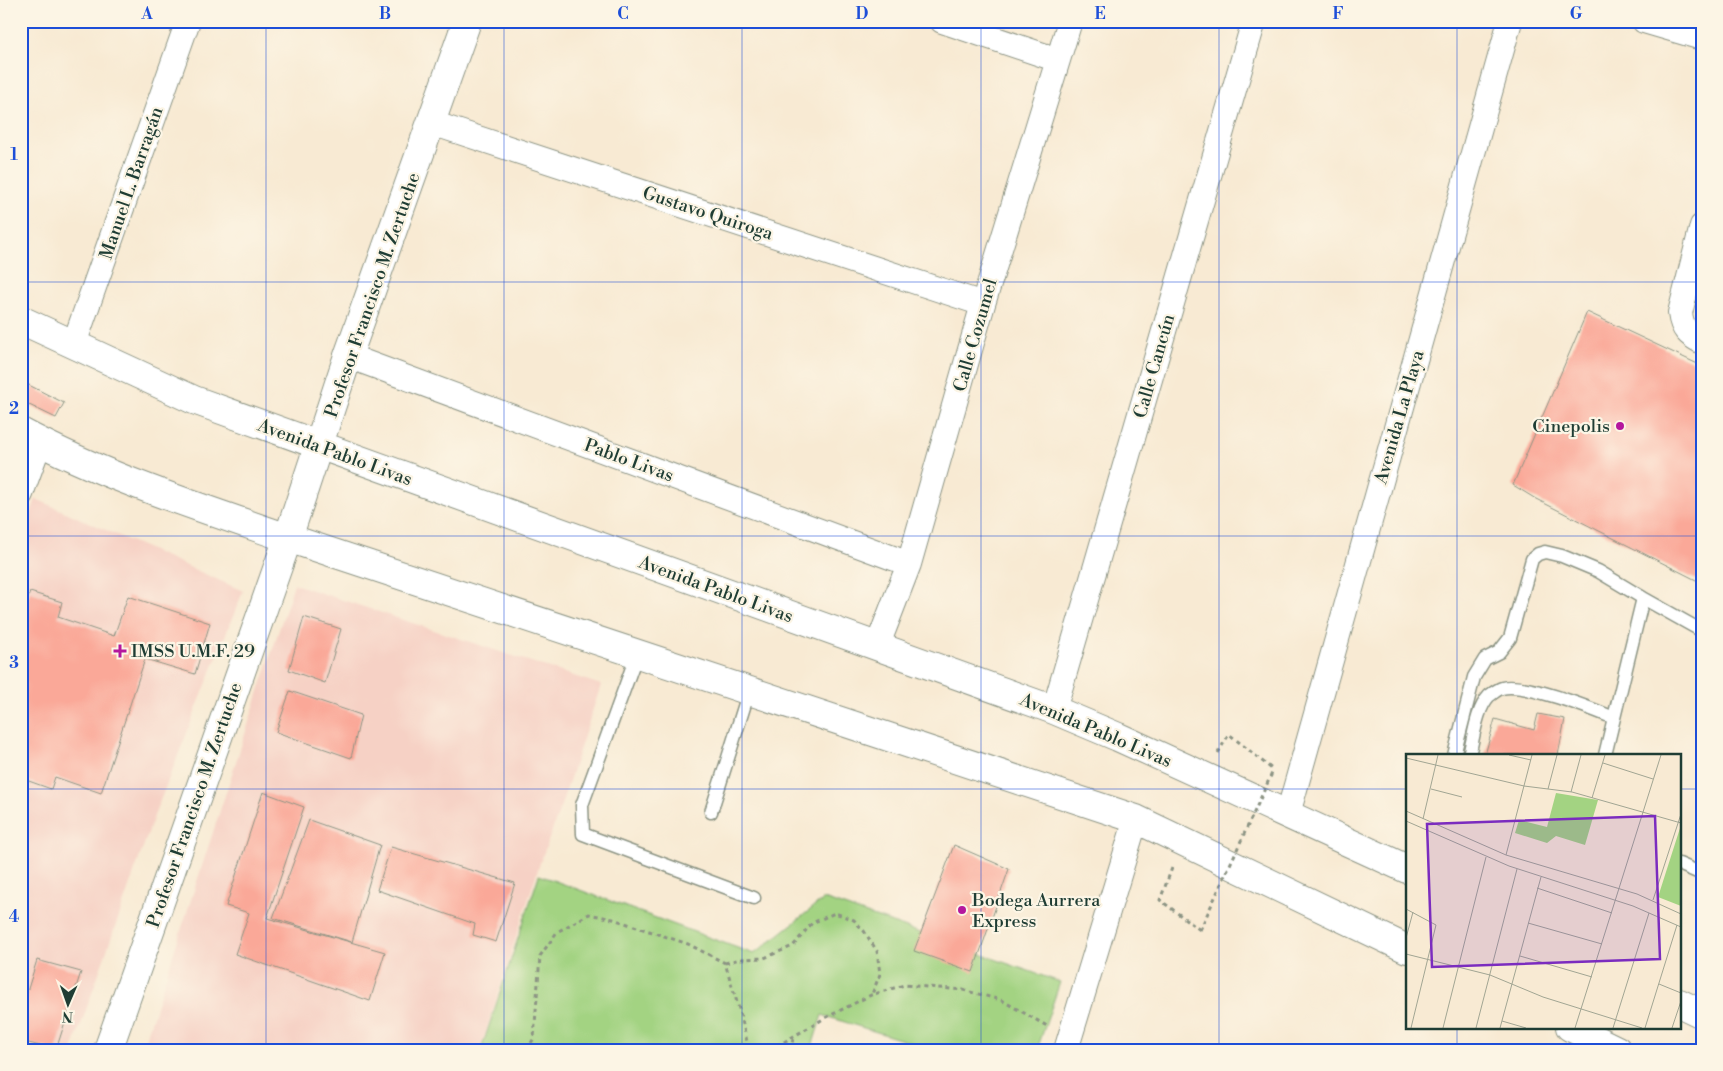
<svg xmlns="http://www.w3.org/2000/svg" width="1723" height="1071" viewBox="0 0 1723 1071" font-family="'Libre Bodoni',serif">
<style>
.built{fill:#f6d1c5}
.green{fill:#a3d382;stroke:#61885b}
.building{fill:#faa898}
.lines{fill:none;stroke-linecap:round;stroke-linejoin:round}
.service-casing{stroke:#8c9484;stroke-width:15}
.minor-casing{stroke:#8c9484;stroke-width:26}
.tertiary-casing{stroke:#8c9484;stroke-width:30}
.secondary-casing{stroke:#8c9484;stroke-width:30}
.path{stroke:#8c9484;stroke-width:3;stroke-dasharray:4 4;stroke-linecap:butt}
.service{stroke:#fff;stroke-width:12}
.minor{stroke:#fff;stroke-width:24}
.tertiary{stroke:#fff;stroke-width:28}
.secondary{stroke:#fff;stroke-width:28}
.path-bridge{stroke:#8c9484;stroke-width:3;stroke-dasharray:4 4;stroke-linecap:butt}
.grid{fill:none;stroke:#1d4ed8;stroke-width:1;stroke-opacity:0.55}
.poi-dot{fill:#b5179e;stroke:#fcf5e5;stroke-width:2}
.labels{text-anchor:middle;stroke-width:4.5;stroke-linejoin:round;paint-order:stroke}
.street-label{font-size:18px;fill:#1f3d34;stroke:#fcf5e5}
.poi-label{font-size:18px;fill:#1f3d34;stroke:#fcf5e5;text-anchor:start}
.inset-road{fill:none;stroke:#a1a593;stroke-width:1}
.view{fill:#7b2cbf;fill-opacity:0.15;stroke:#7b2cbf;stroke-width:2.5}
.inset-edge{fill:none;stroke:#1f3d34;stroke-width:2.5}
.neatline{fill:none;stroke:#1d4ed8;stroke-width:2}
.grid-label{font-size:16px;text-anchor:middle;font-weight:bold;fill:#1d4ed8}
</style>
<rect width="100%" height="100%" fill="#fcf5e5"/>
<filter id="ink" filterUnits="userSpaceOnUse"><feTurbulence type="fractalNoise" baseFrequency=".02" numOctaves="2"/><feDisplacementMap in="SourceGraphic" scale="10" xChannelSelector="R" yChannelSelector="G"/><feConvolveMatrix kernelMatrix="1 2 1 2 8 2 1 2 1" color-interpolation-filters="sRGB"/></filter>
<filter id="wash" filterUnits="userSpaceOnUse"><feTurbulence type="fractalNoise" baseFrequency=".0096" numOctaves="4" result="noise"/><feDisplacementMap in="SourceGraphic" scale="20" xChannelSelector="R" yChannelSelector="G"/><feGaussianBlur stdDeviation="1.12" result="paint"/><feColorMatrix in="noise" values="0 0 0 0 0 0 0 0 0 0 0 0 0 0 0 0 0 1.4 0 .05"/><feComposite in="paint" operator="in"/></filter>
<g filter="url(#wash)">
<rect width="100%" height="100%" fill="#f8ead3"/>
<path class="built" d="M36,499L243,591L154,816L72,1050H21V540Z
M294,584L601,685L558,814L540,863L480,1050H142Z"/>
<path class="green" d="M539,875L754,954L824,899L1060,982L1037,1050H935L822,1015L811,1050H481Z"/>
<g id="blocks">
<path class="building" d="M1587,312L1702,366V583L1536,499L1513,485Z
M21,381L64,403L56,418L21,401Z
M30,592L62,602L58,617L114,636L128,596L210,623L195,674L145,659L101,793L55,777L51,789L26,780L21,794V604L25,606Z
M304,617L341,629L325,683L289,670Z
M290,691L361,715L351,758L276,732Z
M1538,714L1565,719L1558,755H1485L1495,719L1534,730Z
M263,792L304,807L267,918L385,952L370,1001L235,954L249,913L226,906Z
M309,820L380,845L352,942L273,918Z
M954,845L1009,869L973,972L914,951Z
M391,847L515,883L496,942L473,935L475,924L377,890Z
M37,960L81,972L56,1050L21,1041V1011Z"/>
</g>
</g>
<g filter="url(#ink)">
<use href="#blocks" fill-opacity="0" stroke="#8c9484" stroke-width="1"/>
<g class="lines">
<g class="service-casing">
<path id="service" d="M637,654L582,805L583,834L754,898
M1454,755L1474,677L1485,659L1499,652L1510,638L1532,559L1538,554L1545,552L1562,556L1598,571L1643,598
M1469,755C1474,737 1476,710 1489,696C1493,693 1498,689 1502,688C1524,682 1592,709 1614,718
M1605,755L1643,598L1702,631
M711,812L749,691
M1679,864L1702,874"/>
</g>
<g class="minor-casing">
<path id="minor" d="M942,21L1058,60
M1644,21L1702,38
M432,123L983,304
M1702,226L1680,313C1682,329 1688,335 1702,342
M74,344L188,21
M348,356L909,564
M21,494L40,442
M877,647L909,564L983,304L1070,21
M1054,710L1254,21
M1288,814L1510,21
M1066,1050L1136,819"/>
</g>
<g class="tertiary-casing">
<path id="tertiary" d="M108,1050L288,538L348,356L467,21"/>
</g>
<g class="secondary-casing">
<path id="secondary" d="M21,320L194,400L1054,710L1118,737L1407,869
M21,432C105,477 198,507 288,538L1136,819L1407,949
M1679,1003L1702,1014
M1570,1027L1617,1050"/>
</g>
<path class="path" d="M1218,753L1229,734L1273,770
M1172,868L1160,900L1200,930
M725,963L740,959L764,958L793,946L812,923L835,913L854,920L864,931L877,951L880,974L872,994
M527,1050L534,1038L540,956L557,932L589,914L613,919L688,944L725,963L740,1012L749,1050
M770,1050L825,1018L871,995L904,985L963,990L1001,1000L1047,1026
M790,1050L794,1036"/>
<use href="#service" class="service"/>
<use href="#minor" class="minor"/>
<use href="#tertiary" class="tertiary"/>
<use href="#secondary" class="secondary"/>
<path class="path-bridge" d="M1200,930L1273,771"/>
</g>
</g>
<path class="grid" d="M266,21V1050M504,21V1050M742,21V1050M981,21V1050M1219,21V1050M1457,21V755M21,282H1702M21,536H1702M21,789H1407M1679,789H1702M1457,1027V1050"/>
<g class="poi-dot">
<circle cx="1620" cy="426" r="5"/>
<path d="M117.5 643.5h5v5h5v5h-5v5h-5v-5h-5v-5h5z"/>
<circle cx="962" cy="910" r="5"/>
</g>
<g class="labels">
<g class="street-label">
<text transform="translate(131 183) rotate(-71)" y="6">Manuel L. Barragán</text>
<text transform="translate(708 213) rotate(18)" y="6">Gustavo Quiroga</text>
<text transform="translate(372 295) rotate(-71)" y="6">Profesor Francisco M. Zertuche</text>
<text transform="translate(975 335) rotate(-74)" y="6">Calle Cozumel</text>
<text transform="translate(1154 366) rotate(-74)" y="6">Calle Cancún</text>
<text transform="translate(1399 417) rotate(-74)" y="6">Avenida La Playa</text>
<text transform="translate(335 452) rotate(20)" y="6">Avenida Pablo Livas</text>
<text transform="translate(629 460) rotate(20)" y="6">Pablo Livas</text>
<text transform="translate(716 589) rotate(20)" y="6">Avenida Pablo Livas</text>
<text transform="translate(1096 730) rotate(23)" y="6">Avenida Pablo Livas</text>
<text transform="translate(194 805) rotate(-71)" y="6">Profesor Francisco M. Zertuche</text>
</g>
<g class="poi-label">
<text x="1610" y="432" text-anchor="end">Cinepolis</text>
<text x="131" y="657">IMSS U.M.F. 29</text>
<text x="972" y="906">Bodega Aurrera<tspan x="972" dy="21">Express</tspan></text>
</g>
</g>
<g transform="translate(1406 754)">
<rect width="275" height="275" fill="#f8ead3"/>
<path d="M150,39L192,46L179,91L150,82L141,89L109,79L113,66L141,73ZM275,71V152L252,143Z" fill="#a3d382"/>
<path class="inset-road" d="M103,1L125,6M0,4L118,32L166,38L275,69M197,9L247,25M25,35L56,43M142,35L151,1M165,38L175,1M186,44L199,1M0,57L100,101L231,140L275,160M17,65L32,1M0,67L103,112L227,152L275,173M100,101L126,1M131,134L206,159M247,146L275,60M0,155L30,171L5,274M122,169L196,190M0,184L7,158M0,200L84,221L137,243L236,274M114,202L186,223M253,230L275,239M96,267L120,274M37,274L80,103M70,274L111,115M94,274L135,123M169,274L255,1M207,274L243,159M239,274L271,171M266,274L275,247"/>
<path class="view" d="M249,62L254,205L26,213L21,70Z"/>
<rect width="275" height="275" class="inset-edge"/>
</g>
<rect width="1723" height="1071" fill="none" stroke="#fcf5e5" stroke-width="55"/>
<g transform="translate(68 1004) rotate(182)" stroke="#fcf5e5" stroke-width="4" paint-order="stroke">
<path d="M0-4L9 19L0 12L-9 19Z" fill="#1f3d34"/>
<text y="-8" font-size="14" font-weight="bold" text-anchor="middle" fill="#1f3d34">N</text>
</g>
<rect x="28" y="28" width="1668" height="1016" class="neatline"/>
<g class="grid-label">
<text x="147" y="19">A</text>
<text x="385" y="19">B</text>
<text x="623" y="19">C</text>
<text x="862" y="19">D</text>
<text x="1100" y="19">E</text>
<text x="1338" y="19">F</text>
<text x="1576" y="19">G</text>
<text x="14" y="160">1</text>
<text x="14" y="414">2</text>
<text x="14" y="668">3</text>
<text x="14" y="922">4</text>
</g>
</svg>
